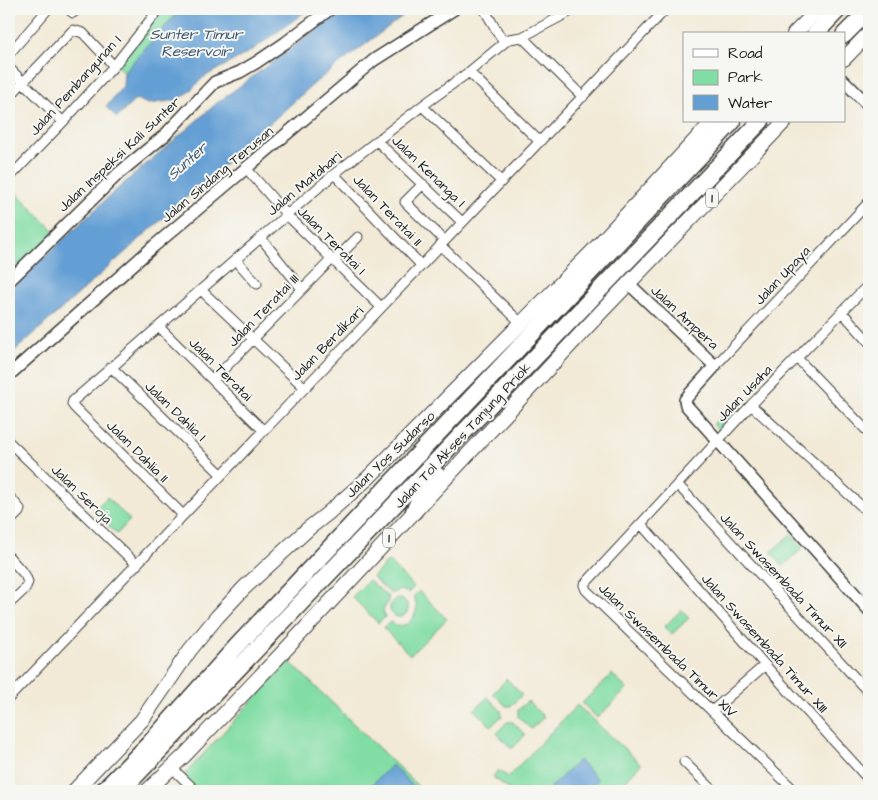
<svg xmlns="http://www.w3.org/2000/svg" width="878" height="800" viewBox="0 0 878 800" font-family="'Architects Daughter',sans-serif">
<style>
.green{fill:#82dda4;stroke:#4f7c60}
.water{fill:#649fd4;stroke:#405e78}
.lines{fill:none;stroke-linecap:round;stroke-linejoin:round}
.minor-casing{stroke:#3c3b38;stroke-width:11}
.tertiary-casing{stroke:#3c3b38;stroke-width:14}
.trunk-casing{stroke:#3c3b38;stroke-width:16}
.motorway-casing{stroke:#3c3b38;stroke-width:19}
.minor{stroke:#fff;stroke-width:9}
.tertiary{stroke:#fff;stroke-width:11}
.trunk{stroke:#fff;stroke-width:14}
.motorway{stroke:#fff;stroke-width:16}
.labels{text-anchor:middle;stroke-width:4;stroke-linejoin:round;paint-order:stroke}
.shield{fill:#f6f6f2;stroke:#5d5d5c;stroke-width:1}
.shield-label{font-size:12px;font-weight:bold;fill:#1c1c1c}
.street-label{font-size:14px;fill:#1c1c1c;stroke:#f6f6f2}
.water-label{font-size:15px;font-style:italic;fill:#3c576f;stroke:#f6f6f2}
</style>
<rect width="100%" height="100%" fill="#f6f6f2"/>
<filter id="ink" filterUnits="userSpaceOnUse"><feTurbulence type="fractalNoise" baseFrequency=".02" numOctaves="2"/><feDisplacementMap in="SourceGraphic" scale="10" xChannelSelector="R" yChannelSelector="G"/><feConvolveMatrix kernelMatrix="1 2 1 2 8 2 1 2 1" color-interpolation-filters="sRGB"/></filter>
<filter id="wash" filterUnits="userSpaceOnUse"><feTurbulence type="fractalNoise" baseFrequency=".0096" numOctaves="4" result="noise"/><feDisplacementMap in="SourceGraphic" scale="20" xChannelSelector="R" yChannelSelector="G"/><feGaussianBlur stdDeviation="1.12" result="paint"/><feColorMatrix in="noise" values="0 0 0 0 0 0 0 0 0 0 0 0 0 0 0 0 0 1.4 0 .05"/><feComposite in="paint" operator="in"/></filter>
<g filter="url(#wash)">
<rect width="100%" height="100%" fill="#f2ead7"/>
<path class="green" d="M164,9H181L124,72L115,64Z
M9,185L55,232L18,267L9,257Z
M727,411L737,417L721,434L713,424Z
M107,497L130,520L117,534L93,511Z
M791,534L803,548L783,566L771,552Z
M388,561L414,587L408,593C402,589 397,590 391,594L373,577Z
M369,580L389,598L383,611L385,617L378,623L352,597Z
M419,591L447,619L410,655L383,628L390,622L398,626L408,624C416,616 420,606 413,597Z
M390 608a9 9 0 1 1 18 0a9 9 0 1 1-18 0Z
M681,610L689,618L672,634L664,627Z
M289,661L423,791H198L183,776Z
M612,674L627,689L597,718L582,703Z
M507,679L522,695L511,706H506L493,693Z
M488,697L501,711L502,716L491,726L474,710Z
M528,701L544,717L531,729L518,717V710Z
M577,705L641,764L616,791H511L493,777L498,770L508,777Z
M507,722H513L525,735L512,749L497,733Z"/>
<path class="water" d="M181,9H309L251,51L204,77L187,94L177,100L148,104L136,99L117,118L106,107L123,86L124,72Z
M344,9H412L317,81L9,356V290L114,192L217,103Z
M579,760L598,780L586,791H547Z
M392,765L418,791H365Z"/>
</g>
<g filter="url(#ink)">
<g class="lines">
<g class="minor-casing">
<path id="minor" d="M68,9L73,13L78,9
M484,9L504,43
M522,37L583,97
M9,54L48,9
M9,68L63,122
M469,72L540,142
M9,97L73,30L83,33L114,66
M422,106L501,181
M377,141L462,222
M246,168L287,215L381,307
M334,174L421,265
M9,178L63,122L114,66L159,9
M423,184L405,202L444,240
M261,238L302,289
M440,245L521,323
M236,260L257,284
M334,261L358,237
M201,290L304,387
M842,312L869,342
M159,327L263,430
M797,358L869,433
M715,366L869,202
M111,367L221,474
M213,380L332,259
M751,405L869,513
M9,442L137,565
M678,485L869,693
M9,496L20,509L19,512L9,522
M183,515L74,407L72,404L73,401L334,174L422,106L469,72L504,43L509,39L522,37L575,9
M641,524L765,665L869,780
M9,557L25,575L28,582L25,589L9,604
M9,698L666,9
M712,711L765,665
M684,762L714,791
M172,768L196,791
M795,791L586,590L584,585L751,405L869,284"/>
</g>
<g class="tertiary-casing">
<path id="tertiary" d="M844,81L869,106
M9,281L119,173L164,136L215,82L240,72L257,62L285,43L330,9
M628,283L715,366L688,396L685,400L686,405L869,610
M9,375L154,246L374,60L454,9"/>
</g>
<g class="trunk-casing">
<path id="trunk" d="M794,34L819,9
M844,59L869,33
M74,791L142,720L190,650L217,617L244,588L309,528L327,514L368,478L590,254L713,121
M147,791L184,756L288,647L601,312L785,121"/>
</g>
<g class="motorway-casing">
<path id="motorway" d="M815,34L839,9
M844,35L869,10
M414,511L423,493L437,475
M103,791L148,745L236,647L733,121
M121,791L761,121"/>
</g>
<use href="#minor" class="minor"/>
<use href="#tertiary" class="tertiary"/>
<use href="#trunk" class="trunk"/>
<use href="#motorway" class="motorway"/>
</g>
</g>
<g class="labels">
<g class="shield">
<rect x="706" y="188.5" width="12" height="19" rx="4"/>
<rect x="383" y="528.5" width="12" height="19" rx="4"/>
</g>
<g class="shield-label">
<text x="712" y="202">1</text>
<text x="389" y="542">1</text>
</g>
<g class="street-label">
<text transform="translate(75 85) rotate(-48)" y="5">Jalan Pembangunan I</text>
<text transform="translate(119 154) rotate(-43)" y="5">Jalan Inspeksi Kali Sunter</text>
<text transform="translate(429 171) rotate(44)" y="5">Jalan Kenanga I</text>
<text transform="translate(217 174) rotate(-40)" y="5">Jalan Sindang Terusan</text>
<text transform="translate(304 183) rotate(-40)" y="5">Jalan Matahari</text>
<text transform="translate(388 210) rotate(46)" y="5">Jalan Teratai II</text>
<text transform="translate(332 240) rotate(45)" y="5">Jalan Teratai I</text>
<text transform="translate(782 275) rotate(-47)" y="5">Jalan Upaya</text>
<text transform="translate(263 310) rotate(-46)" y="5">Jalan Teratai III</text>
<text transform="translate(685 317) rotate(43)" y="5">Jalan Ampera</text>
<text transform="translate(327 343) rotate(-46)" y="5">Jalan Berdikari</text>
<text transform="translate(221 369) rotate(45)" y="5">Jalan Teratai</text>
<text transform="translate(744 393) rotate(-46)" y="5">Jalan Usaha</text>
<text transform="translate(176 411) rotate(44)" y="5">Jalan Dahlia I</text>
<text transform="translate(462 435) rotate(-47)" y="5">Jalan Tol Akses Tanjung Priok</text>
<text transform="translate(138 451) rotate(45)" y="5">Jalan Dahlia II</text>
<text transform="translate(390 454) rotate(-44)" y="5">Jalan Yos Sudarso</text>
<text transform="translate(82 494) rotate(44)" y="5">Jalan Seroja</text>
<text transform="translate(784 580) rotate(47)" y="5">Jalan Swasembada Timur XII</text>
<text transform="translate(765 643) rotate(48)" y="5">Jalan Swasembada Timur XIII</text>
<text transform="translate(668 650) rotate(44)" y="5">Jalan Swasembada Timur XIV</text>
</g>
<g class="water-label">
<text x="196" y="39">Sunter Timur<tspan x="196" dy="17">Reservoir</tspan></text>
<text transform="translate(187 161) rotate(-42)" y="5">Sunter</text>
</g>
</g>
<rect width="878" height="800" fill="none" stroke="#f6f6f2" stroke-width="30"/>
<rect x="683" y="32" width="162" height="90" fill="#f6f6f2" stroke="#9f9f9c"/>
<rect x="693" y="49" width="25" height="8" fill="#ffffff" stroke="#9f9f9c"/>
<text x="728" y="58" font-size="15" fill="#1c1c1c">Road</text>
<rect x="693" y="70" width="25" height="15" fill="#82dda4" stroke="#9f9f9c"/>
<text x="728" y="82" font-size="15" fill="#1c1c1c">Park</text>
<rect x="693" y="95" width="25" height="15" fill="#649fd4" stroke="#9f9f9c"/>
<text x="728" y="108" font-size="15" fill="#1c1c1c">Water</text>
</svg>
